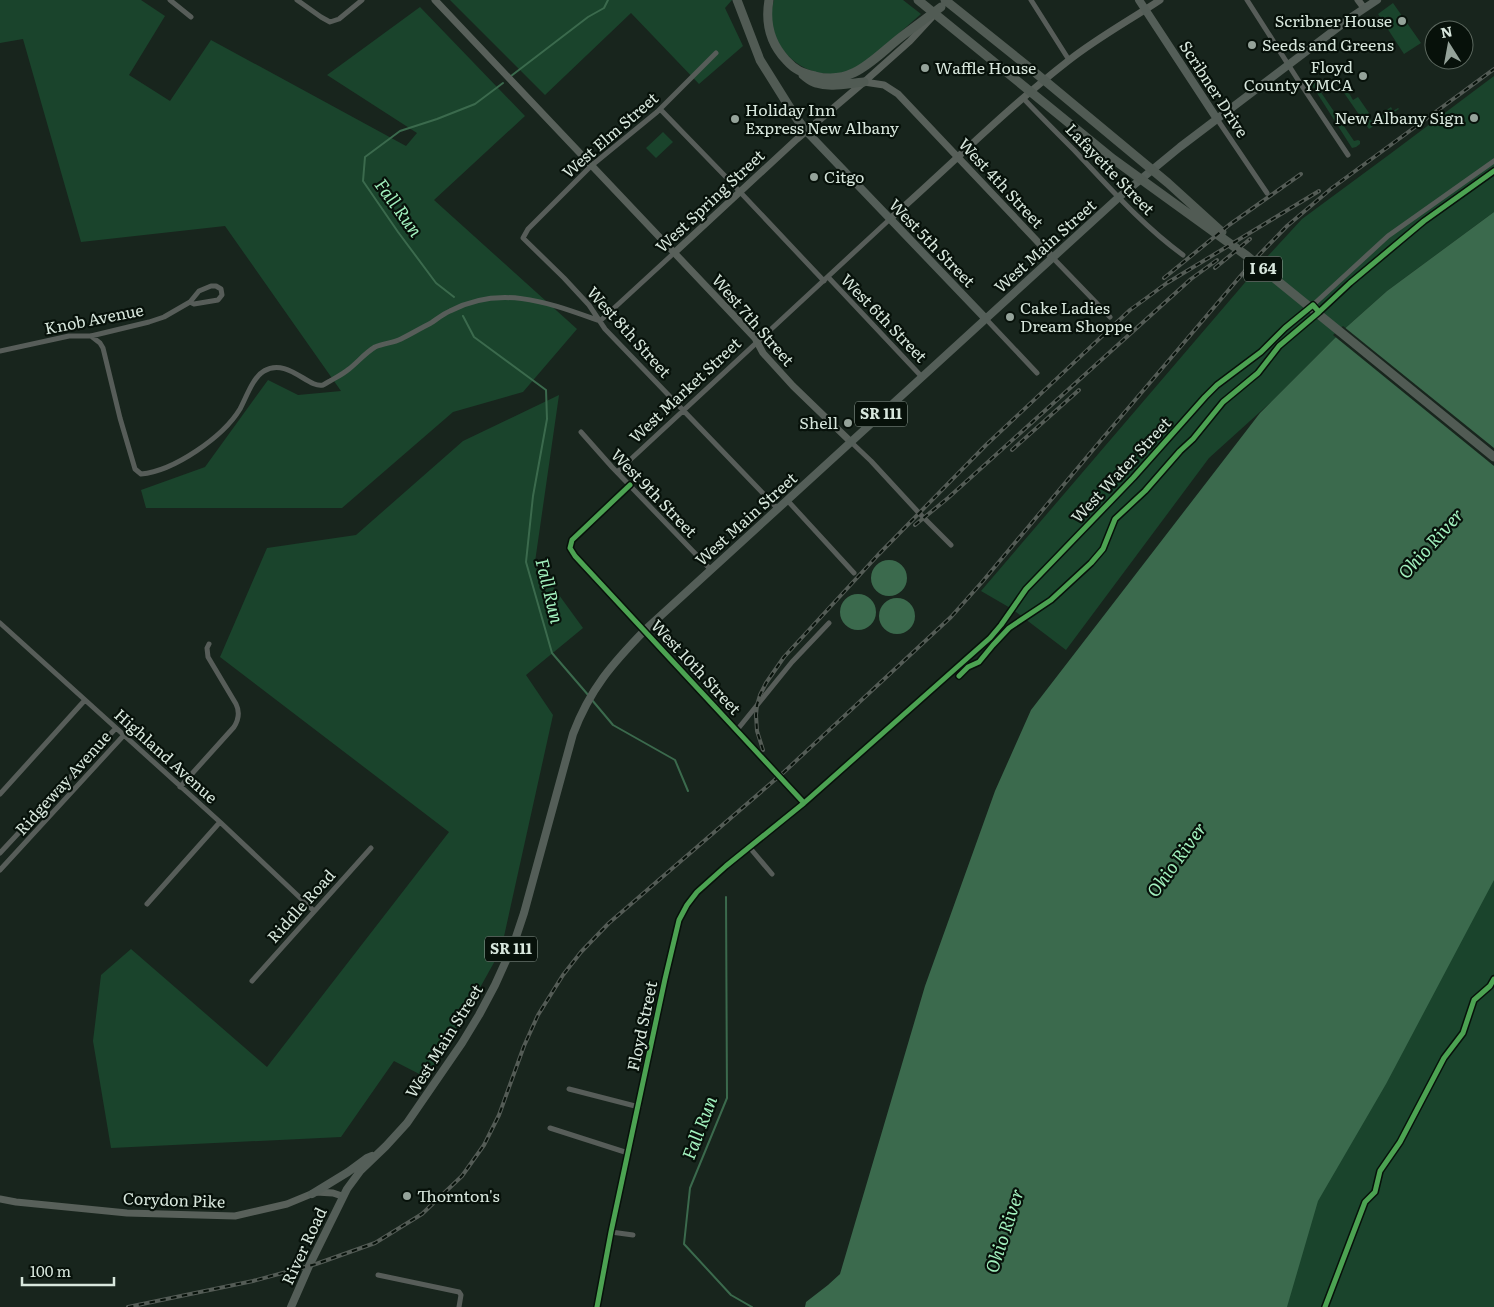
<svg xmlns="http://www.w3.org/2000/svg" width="1494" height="1307" viewBox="0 0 1494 1307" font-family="Literata,serif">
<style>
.green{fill:#1a442c}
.water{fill:#3b6a4d}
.pier{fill:#18251d}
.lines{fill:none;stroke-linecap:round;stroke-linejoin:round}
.stream{stroke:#3b6a4d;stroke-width:2}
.street{stroke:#575d59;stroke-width:5}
.secondary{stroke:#58605a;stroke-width:7}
.primary{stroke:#545e58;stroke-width:8}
.highway{stroke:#515b54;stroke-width:9}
.rail-casing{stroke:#545c56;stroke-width:4}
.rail{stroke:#07110a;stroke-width:2;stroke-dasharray:5.5;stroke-linecap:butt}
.cycleway-casing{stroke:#07110a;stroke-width:8}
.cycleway{stroke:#4ca352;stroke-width:5}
.poi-dot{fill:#95a39a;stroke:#07110a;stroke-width:2}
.labels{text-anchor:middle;stroke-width:4.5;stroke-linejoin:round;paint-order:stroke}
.shield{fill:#07110a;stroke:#99a79e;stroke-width:1}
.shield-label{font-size:15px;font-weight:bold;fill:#d8e7dd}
.poi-label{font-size:16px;fill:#d8e7dd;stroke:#07110a;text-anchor:start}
.street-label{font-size:16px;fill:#d8e7dd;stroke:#07110a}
.water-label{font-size:18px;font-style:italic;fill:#a2f1be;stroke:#07110a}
</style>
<rect width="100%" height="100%" fill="#18251d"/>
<path class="green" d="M0,0H141L165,16L129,75L170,101L211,40L406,146L417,133L327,75L420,7L525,116L434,200L577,329L523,392L453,412L342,508H146L141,490L205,467L268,380L298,395L341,391L225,226L81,242L23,39L0,43Z
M450,0H732L725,8L743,46L699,84L631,13L545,95Z
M774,0H903L921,14L865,63C853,70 841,75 828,74C791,72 763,36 774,0Z
M1393,3L1421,43L1404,54L1378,14Z
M1494,76V212L1387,291L1341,332L1271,402L1209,458L1066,650L1012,609L981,591L1266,258L1302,219L1390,154Z
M1315,79L1319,81L1316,85L1354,141L1358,140L1360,141V144L1356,147L1352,148L1310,82Z
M1346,88L1353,100L1358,97L1369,113L1367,115L1371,121L1376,119L1379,115L1381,117L1387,113L1385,111L1391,107L1393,111L1398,108L1399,109L1369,129L1342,90Z
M663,132L673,142L656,158L646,148Z
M559,395L535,562L583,628L526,675L553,715L501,950L429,1079L394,1061L341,1137L111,1148L93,1041L101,975L131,949L267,1067L449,832L220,657L267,548L356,535L463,441Z
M1494,873V1307H1280L1334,1144Z"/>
<path class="water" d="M1494,212V880L1386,1084L1318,1201L1287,1307H805L806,1302L828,1285L840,1274L925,986L995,791L1031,710L1260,413L1341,332L1387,291Z
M871 578a18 18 0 1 1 36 0a18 18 0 1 1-36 0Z
M840 612a18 18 0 1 1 36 0a18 18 0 1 1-36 0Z
M879 616a18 18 0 1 1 36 0a18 18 0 1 1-36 0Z"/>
<path class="pier" d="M1343,326L1494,448V466L1333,335Z"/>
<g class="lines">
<path class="stream" d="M511,76L588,17L604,8L608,0
M454,297L436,283L398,232L363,181L365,157L400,131L437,119L475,104L503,83
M463,316L474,337L546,390L547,419L533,496L526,562L552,653L589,696
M592,700L613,725L675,760L688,791
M726,897L727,1098L690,1188L684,1244L731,1295L752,1307"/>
<path class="street" d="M170,0L191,17
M297,0L321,17L330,22L339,19L362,0
M1031,0L1069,60
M1247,0L1300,83L1348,155
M716,53L657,112L591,166L528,229L523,238L564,278L589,305L605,329L778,509
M1023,98C1040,116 1057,133 1074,150C1109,187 1142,225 1183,255
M660,109L725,176L824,281
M1217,119L1267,193
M1053,258L1110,317
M828,277L922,377
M986,319L1037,373
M91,336L100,343L103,348L120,418L135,469L141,474C174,471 223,437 240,409C246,398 253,377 264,371C287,357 309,389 323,385C325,384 328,382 330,381C337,377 343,374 349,369C358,362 365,353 375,347C384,343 393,343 401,339C411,334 421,328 431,323C437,319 443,314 450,311C502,284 549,303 600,321L674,253
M0,351L69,336H91L149,322L164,317L190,302L199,291L211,286H216L221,289L222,295L218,300L194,304L190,302
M581,432L612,467L711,570
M851,442L871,461L919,513L951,545
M617,472L890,219
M787,500L854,573
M0,623L220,822L313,910
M960,665L990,638L1001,625L1026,589L1133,478L1205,397L1217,385L1261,352L1285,328L1313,305L1388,236L1494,161
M737,730L792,662L829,623
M180,787L234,727C239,719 240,712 236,704L208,657L207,648L209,644
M0,794L85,700
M750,848L772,874
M0,853L116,728
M0,870L124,735
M147,904L220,822
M252,981L371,848
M569,1089L639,1107
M550,1128L628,1153
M611,1232L633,1235
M378,1275L459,1292L461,1295L459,1307
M597,1307L611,1232L665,979L679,920L687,905L697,892L726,866L804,803L575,556L570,548L572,540L630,485"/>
<path class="secondary" d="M435,0L737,319L755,338L763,353L793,386L851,442
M1358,0L1364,8
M864,82L884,85L898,94L1053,258
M890,219C950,166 1005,110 1068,61C1097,38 1130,20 1160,0
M674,253L797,139L864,82L910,41L934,15
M0,1199L16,1202L127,1213L235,1216L287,1204L316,1192L333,1193L342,1196"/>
<path class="primary" d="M1139,0L1217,119
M806,131L986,319
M312,1194L348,1172L367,1158L372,1156
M291,1307L309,1266L347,1189L361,1170L386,1146L407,1123L462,1043L479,1015L495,985L514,943L524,913L573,734C590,689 612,664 645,630L1118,198L1180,147L1353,16L1377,0"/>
<path class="highway" d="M737,0L760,60L795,116L806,131
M769,0C765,23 770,43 786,60C795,70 802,73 815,76C853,86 874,58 901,37C914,27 928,17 941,7
M918,0L1113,159L1247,256L1494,457
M945,0L1026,65L1168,183L1222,232
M803,75C807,78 811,82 816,83C831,88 849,83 864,82"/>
<g class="rail-casing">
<path id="rail" d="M1215,268L1250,239
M1164,278L1229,225L1301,174
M1012,450L1079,390
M915,525L948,498L1191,279L1217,260
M763,750L757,731L756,715L757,705L760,695L766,683L784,657L878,555L986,445L1130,310L1167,283L1319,191
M128,1307L253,1281L316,1264L375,1243L422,1214L462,1176L484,1145L499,1115L524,1046L538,1015L563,975L581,952L609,923L784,772L951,617L983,581L1102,439L1255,259L1287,226L1332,188L1494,69"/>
</g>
<use href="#rail" class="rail"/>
<g class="cycleway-casing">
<path id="cycleway" d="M630,485L572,540L570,548L575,556L804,803
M959,676L968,667L979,662L993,645L1009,628L1051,600L1091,563L1103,549L1115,519L1145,491L1180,451L1193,439L1223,402L1258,373L1279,346L1319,312L1350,283L1424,221L1494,171
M597,1307L611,1232L665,979L679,920L687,905L697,892L726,866L804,803L990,638L1001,625L1026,589L1133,478L1205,397L1217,385L1261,352L1285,328L1313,305L1319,312
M1325,1307L1365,1202L1375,1192L1380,1171L1400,1142L1444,1058L1463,1033L1474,1000L1490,986L1494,979"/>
</g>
<use href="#cycleway" class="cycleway"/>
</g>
<g class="poi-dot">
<circle cx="1402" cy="21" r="5"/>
<circle cx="1252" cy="45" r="5"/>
<circle cx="925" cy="68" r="5"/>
<circle cx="1363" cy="76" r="5"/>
<circle cx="1474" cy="118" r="5"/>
<circle cx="735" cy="119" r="5"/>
<circle cx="814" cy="177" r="5"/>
<circle cx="1010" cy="317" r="5"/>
<circle cx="848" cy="423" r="5"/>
<circle cx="407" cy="1196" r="5"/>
</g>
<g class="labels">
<g class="shield">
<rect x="1244" y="256.5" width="38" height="25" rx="4"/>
<rect x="855" y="401.5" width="52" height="25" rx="4"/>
<rect x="485" y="936.5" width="52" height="25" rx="4"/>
</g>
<g class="shield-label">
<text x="1263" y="274">I 64</text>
<text x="881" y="419">SR 111</text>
<text x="511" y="954">SR 111</text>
</g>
<g class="poi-label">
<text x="1392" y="27" text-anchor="end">Scribner House</text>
<text x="1262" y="51">Seeds and Greens</text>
<text x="1353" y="73" text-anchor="end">Floyd<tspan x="1353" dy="18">County YMCA</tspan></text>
<text x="935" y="74">Waffle House</text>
<text x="745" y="116">Holiday Inn<tspan x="745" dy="18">Express New Albany</tspan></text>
<text x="1464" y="124" text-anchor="end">New Albany Sign</text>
<text x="824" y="183">Citgo</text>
<text x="1020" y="314">Cake Ladies<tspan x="1020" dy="18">Dream Shoppe</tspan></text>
<text x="838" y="429" text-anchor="end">Shell</text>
<text x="417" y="1202">Thornton's</text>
</g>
<g class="street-label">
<text transform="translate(1214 89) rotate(57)" y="6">Scribner Drive</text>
<text transform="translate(610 135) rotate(-41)" y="6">West Elm Street</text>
<text transform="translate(1110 169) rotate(46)" y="6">Lafayette Street</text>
<text transform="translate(1001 183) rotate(47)" y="6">West 4th Street</text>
<text transform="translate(710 201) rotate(-43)" y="6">West Spring Street</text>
<text transform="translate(932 243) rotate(46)" y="6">West 5th Street</text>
<text transform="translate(1045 246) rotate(-42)" y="6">West Main Street</text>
<text transform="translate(884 318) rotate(46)" y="6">West 6th Street</text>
<text transform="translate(94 319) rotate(-11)" y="6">Knob Avenue</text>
<text transform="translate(753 320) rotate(49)" y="6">West 7th Street</text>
<text transform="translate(629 332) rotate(48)" y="6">West 8th Street</text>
<text transform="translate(685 390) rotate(-43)" y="6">West Market Street</text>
<text transform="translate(1121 470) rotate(-47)" y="6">West Water Street</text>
<text transform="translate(654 493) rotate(46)" y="6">West 9th Street</text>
<text transform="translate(746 519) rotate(-42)" y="6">West Main Street</text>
<text transform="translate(696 667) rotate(47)" y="6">West 10th Street</text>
<text transform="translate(166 756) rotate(42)" y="6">Highland Avenue</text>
<text transform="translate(63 783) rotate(-48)" y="6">Ridgeway Avenue</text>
<text transform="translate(301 906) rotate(-48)" y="6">Riddle Road</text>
<text transform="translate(642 1026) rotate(-78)" y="6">Floyd Street</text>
<text transform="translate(444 1041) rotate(-58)" y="6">West Main Street</text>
<text transform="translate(174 1200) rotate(2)" y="6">Corydon Pike</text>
<text transform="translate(304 1246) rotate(-65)" y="6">River Road</text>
</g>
<g class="water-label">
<text transform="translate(398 208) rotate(54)" y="6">Fall Run</text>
<text transform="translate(1431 544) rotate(-48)" y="6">Ohio River</text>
<text transform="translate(549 591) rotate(76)" y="6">Fall Run</text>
<text transform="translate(1177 860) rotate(-54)" y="6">Ohio River</text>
<text transform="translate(700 1128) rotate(-69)" y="6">Fall Run</text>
<text transform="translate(1005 1231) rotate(-72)" y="6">Ohio River</text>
</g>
</g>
<g transform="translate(1449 45) rotate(349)"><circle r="24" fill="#07110a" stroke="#5b675e"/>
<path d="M0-4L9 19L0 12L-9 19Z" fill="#95a39a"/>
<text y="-8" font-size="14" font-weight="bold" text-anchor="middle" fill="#d8e7dd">N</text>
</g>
<path d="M22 1277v8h92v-8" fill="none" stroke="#d8e7dd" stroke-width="2.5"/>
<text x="30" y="1277" font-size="15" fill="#d8e7dd" stroke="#07110a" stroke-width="4" paint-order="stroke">100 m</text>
</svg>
